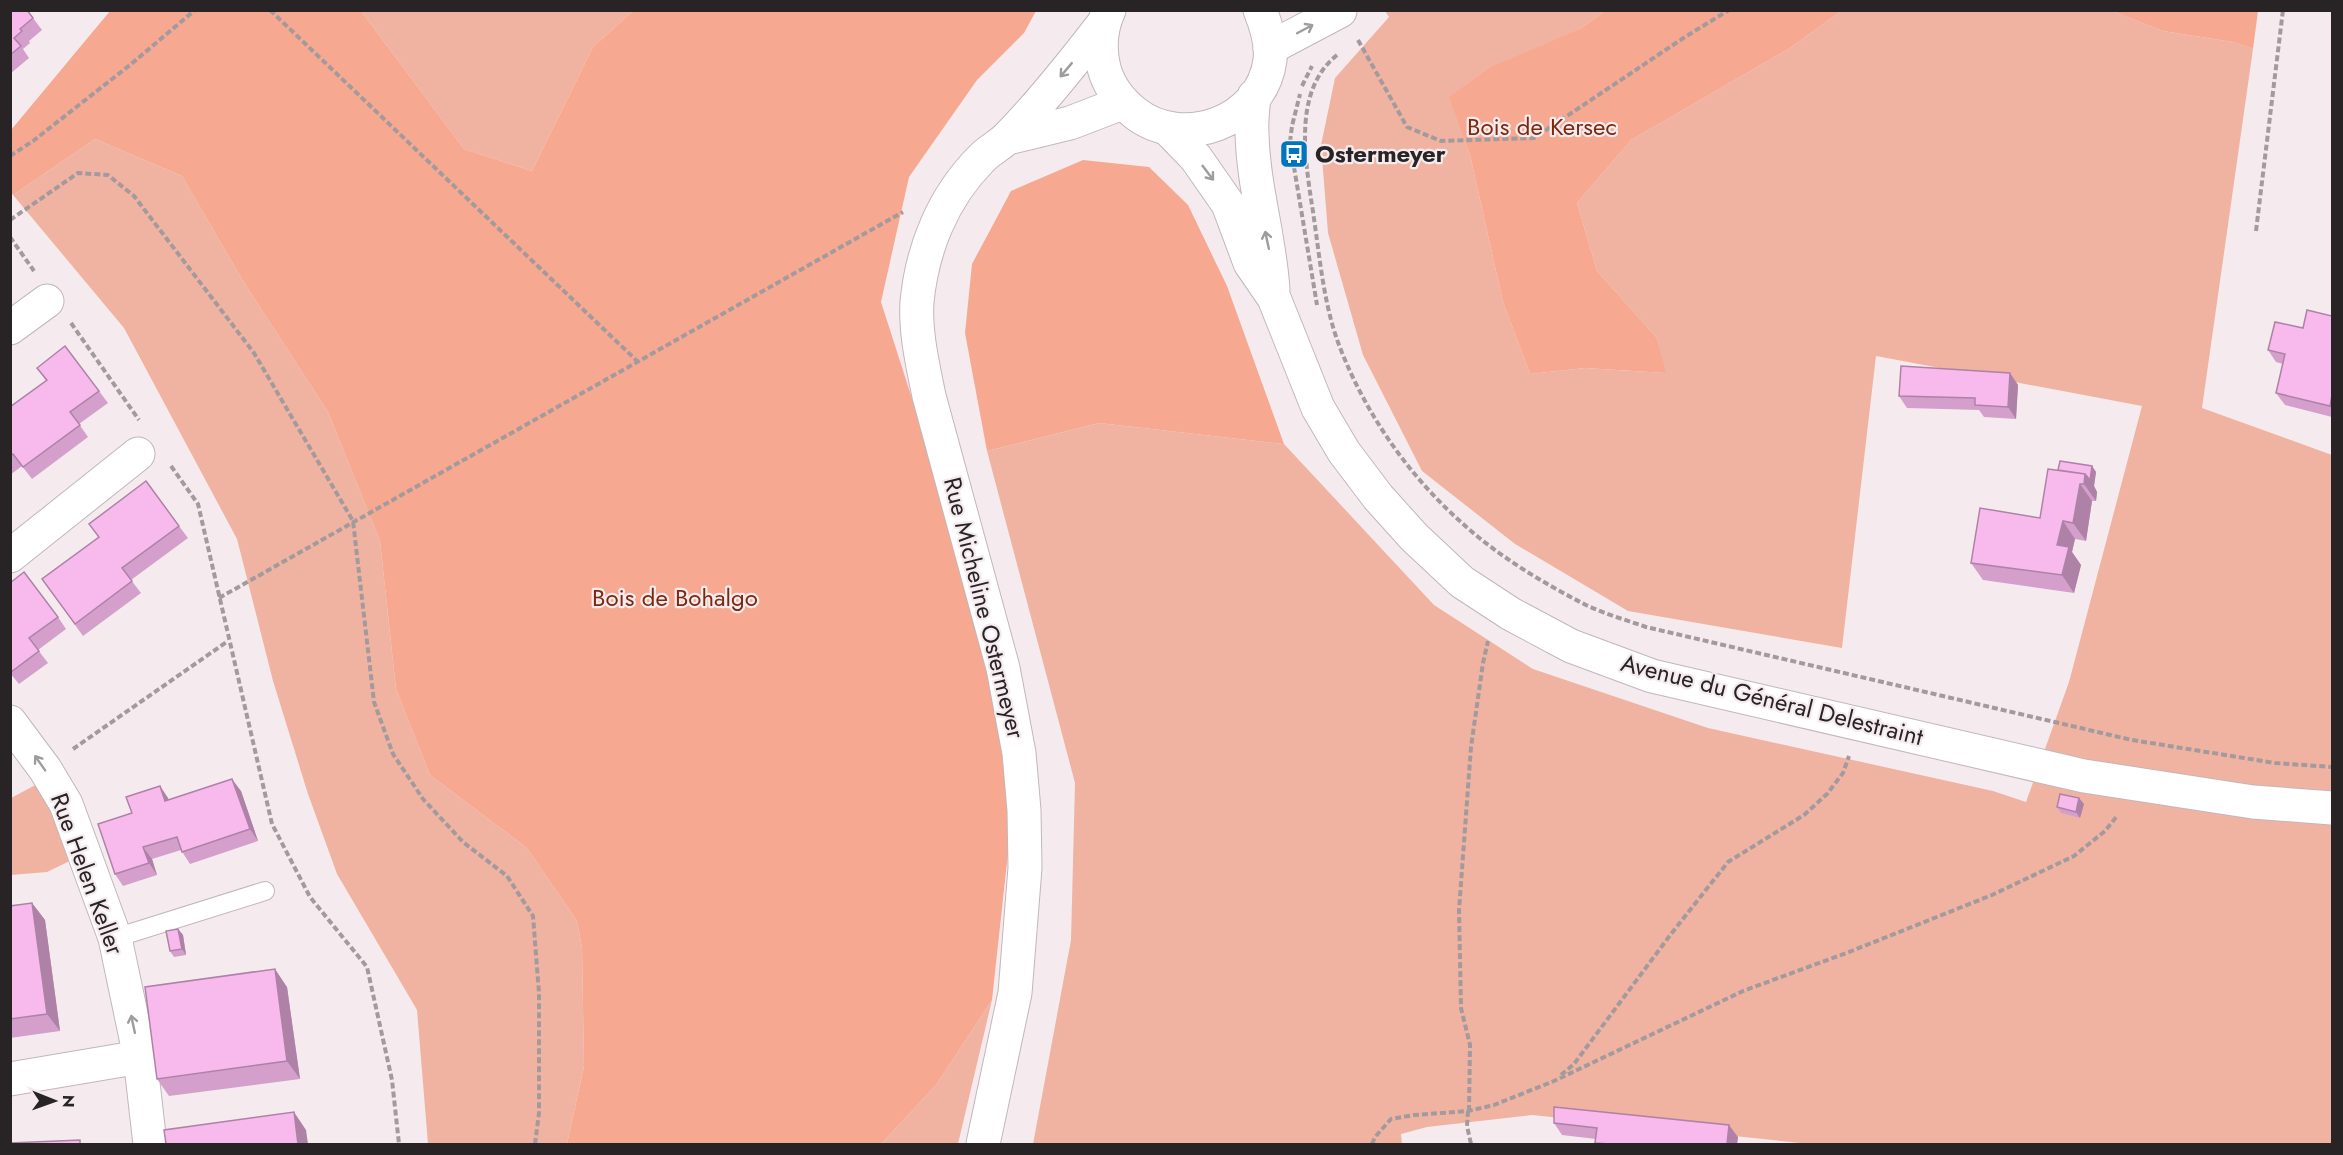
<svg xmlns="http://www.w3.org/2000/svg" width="2343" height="1155" viewBox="0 0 2343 1155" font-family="Jost,sans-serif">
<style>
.green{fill:#f1b3a1}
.forest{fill:#f6a890}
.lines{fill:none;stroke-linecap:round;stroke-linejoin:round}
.service-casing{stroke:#c1b7ba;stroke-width:20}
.minor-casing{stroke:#c1b7ba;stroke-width:35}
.tertiary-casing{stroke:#c1b7ba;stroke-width:35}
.path{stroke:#a29a9d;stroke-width:4;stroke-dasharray:6 3;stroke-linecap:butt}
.service{stroke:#fff;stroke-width:18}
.minor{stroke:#fff;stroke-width:33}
.tertiary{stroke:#fff;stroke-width:33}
.wall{fill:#d59fcc}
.shaded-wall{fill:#ae82a6}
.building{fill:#f8b9ed;stroke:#ae82a6;stroke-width:1.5}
.oneway{stroke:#9e9c9d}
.labels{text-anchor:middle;stroke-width:4.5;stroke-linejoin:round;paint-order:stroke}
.park-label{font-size:24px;fill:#7d290d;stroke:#f5ebef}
.poi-label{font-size:24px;font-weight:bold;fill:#282425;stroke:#f5ebef;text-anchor:start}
.street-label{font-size:24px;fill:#282425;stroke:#f5ebef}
</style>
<rect width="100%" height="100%" fill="#f5ebef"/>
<path class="green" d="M361,11H633L593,47L532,171L464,149Z
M1385,11H1605L1580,29L1450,97L1470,155L1503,302L1530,374L1585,368L1665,373L1657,338L1597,271L1577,203L1631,140L1790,48L1841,11H2112L2163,31L2233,42L2253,49L2202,408L2332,455V1144H1810L1532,1115L1427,1127L1401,1134L1402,1144H1033L1071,940L1075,783L987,451L1099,423L1284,444L1434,605L1533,669L1708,728L1993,791L2026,802L2069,682L2142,406L1876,356L1842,648L1628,611L1515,544L1422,471L1363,355L1328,233L1321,145L1335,78L1389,17Z
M95,139L182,176L243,281L328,412L380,541L396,689L430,775L527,848L577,921L582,948L584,1066L567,1144H428L417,1010L337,874L308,794L273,681L237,539L124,328L13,195Z
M41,782L74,859L47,872L11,875V798Z
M992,1000L958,1144H881L936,1085Z"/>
<path class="forest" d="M110,11H361L464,149L532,171L593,47L633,11H1036L1024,33L977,80L909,177L881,302L981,613L1012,816L992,1000L936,1085L881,1144H567L584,1066L582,948L577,921L527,848L430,775L396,689L380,541L328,412L243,281L182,176L95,139L13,195L11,192V130Z
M1605,11H1841L1790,48L1631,140L1577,203L1597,271L1657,338L1666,373L1585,368L1530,374L1503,302L1470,155L1449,97L1491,67L1580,29Z
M2112,11H2258L2253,49L2233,42L2163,31Z
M1083,160L1149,167L1188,205L1227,286L1284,444L1099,423L987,451L965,333L972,264L1011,191Z"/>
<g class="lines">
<g class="service-casing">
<path id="service" d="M115,938L265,891"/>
</g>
<g class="minor-casing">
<path id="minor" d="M1270,48L1340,11
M1008,138L1070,123L1122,103
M10,328L47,301
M10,556L138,454
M10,722L45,769L66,804L115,938L140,1057L150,1144
M10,1079L140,1057
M983,1144L1015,993L1025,868L1024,810L1019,753L1003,668L929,396C923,366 915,333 917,302C922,249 943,197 981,159C989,150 1001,145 1009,136C1043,101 1073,63 1103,24"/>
</g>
<g class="tertiary-casing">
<path id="tertiary" d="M1109,10C1100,30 1099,48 1104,68C1109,87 1120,101 1135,113C1182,150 1262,123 1270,60C1272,44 1266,25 1260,10
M1254,96C1253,108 1251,121 1252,133C1253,186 1270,238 1273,290
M1169,130L1196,158L1228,204L1250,263L1274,298L1318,408L1344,452L1378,497L1414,537L1462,582L1511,614L1571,646L1652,676L2084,776L2253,802L2332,808"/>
</g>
<path class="path" d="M270,10L637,361
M1358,40L1407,127L1441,141L1534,138L1685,37L1729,10
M1337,55C1295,89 1304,151 1311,199C1319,247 1322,300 1339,345C1365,413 1408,475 1462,523C1498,556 1543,583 1586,605C1605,614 1626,620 1646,627L2132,740L2275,763L2332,767
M1302,86L1312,66
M1290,142L1292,126L1300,94
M1291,149L1317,305
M10,156L33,141L130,65L195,10
M10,220L78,173L108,175L134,196L254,353L353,521L374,702L393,754L423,799L463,842L507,876L533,916L539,993V1113L535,1144
M2256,231L2283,10
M10,237L34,271
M71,323L139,420
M171,466L198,504L272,824L310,897L367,967L392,1080L399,1144
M219,598L903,212
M73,749L228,641
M1561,1075L1574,1064L1671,934L1728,862L1804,815L1827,794L1843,773L1849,756
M1468,1111L1467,1126L1471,1144
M1469,1111L1470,1045L1461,1008L1459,910L1471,747L1483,663L1488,641
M1372,1144L1375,1137L1391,1119L1415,1115L1468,1111L1494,1105L1554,1081L1743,991L1849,952L1992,895L2074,856L2105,831L2117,816"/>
<use href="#service" class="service"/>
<use href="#minor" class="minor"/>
<use href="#tertiary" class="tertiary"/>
</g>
<path class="wall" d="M10,10L33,18L42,30L29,41L30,43L23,49L29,58L10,74Z
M2332,316V417L2285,405L2276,393L2283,364L2276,362L2268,350L2303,328Z
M37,368L99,391L108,403L79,424L88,437L32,479L22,466L10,475V407L46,381Z
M2010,373L2018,385L2016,419L1984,417L1979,410L1907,408L1899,396Z
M2092,466L2096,472L2094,486L2097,492L2096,501H2092L2086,541L2075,539L2072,552L2081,565L2074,593L1983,580L1971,563L2040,518L2058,470Z
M89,524L179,526L188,538L131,580L141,593L83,636L42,579L99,537Z
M10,583L58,617L66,629L38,650L48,663L19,684L10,673Z
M160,786L169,800L241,791L258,841L190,864L181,850L152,859L157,875L123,886L115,874L132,813Z
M2084,804L2080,818L2061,813L2057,807Z
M32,903L45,920L60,1031L10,1038V906Z
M178,929L183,935L186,955L174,957L170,951Z
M287,987L300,1079L169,1096L157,1079Z
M1554,1123L1738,1137L1737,1144H1597L1595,1143L1596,1139L1562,1135Z"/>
<path class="shaded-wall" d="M2010,373L2018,385L2016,419L2008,407Z
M2332,395V410L2330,406Z
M2092,466L2096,472L2094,486L2097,492L2096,501L2084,484L2085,474Z
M2080,484L2092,501L2086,541L2073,523Z
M2063,521L2075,539L2072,552L2081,565L2074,593L2062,575L2057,545Z
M232,779L241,791L258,841L250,829Z
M160,786L168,798L174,813L165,801Z
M2079,798L2084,804L2080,818L2076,812Z
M143,847L152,859L157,875L149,863Z
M32,903L45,920L60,1031L47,1014Z
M178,929L183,935L186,955L182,949Z
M275,969L287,987L300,1079L287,1061Z
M294,1112L306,1130L308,1144H298Z
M1729,1125L1738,1137L1737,1144H1727Z"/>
<path class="building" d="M10,10H27L33,18L20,29L22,31L14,38L21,46L10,55Z
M2307,310L2332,316V395L2330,406L2276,393L2285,354L2268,350L2275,322L2303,328Z
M65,346L99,391L70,412L80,425L23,467L13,454L10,456V407L47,380L37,368Z
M1901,366L2010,373L2008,407L1975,405V398L1899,396Z
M2060,461L2092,466L2090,480L2085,474L2058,470Z
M2048,469L2085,474L2084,484H2080L2073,523L2063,521L2057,545L2069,547L2062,575L1971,563L1980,508L2040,518Z
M146,481L179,526L122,568L132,581L75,624L42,579L99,537L89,524Z
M24,572L58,617L29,638L39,651L11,672L10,583Z
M232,779L250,829L182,852L177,837L143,847L149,863L115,874L98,824L132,813L126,797L160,786L165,801Z
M2060,794L2079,798L2076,812L2057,807Z
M32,903L47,1014L10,1019V906Z
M178,929L182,949L170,951L166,931Z
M275,969L287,1061L157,1079L145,987Z
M1554,1107L1729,1125L1727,1144H1609L1595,1143L1597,1128L1554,1123Z
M294,1112L298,1144H166L164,1130Z
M80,1140V1144H10V1143Z"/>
<defs><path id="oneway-shaft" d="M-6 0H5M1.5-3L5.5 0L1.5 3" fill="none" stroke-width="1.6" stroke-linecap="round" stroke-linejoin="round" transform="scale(1.5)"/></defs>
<g class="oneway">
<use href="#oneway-shaft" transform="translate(1305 29) rotate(-28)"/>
<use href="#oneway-shaft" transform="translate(1066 70) rotate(130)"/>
<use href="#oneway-shaft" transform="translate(1208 173) rotate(53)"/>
<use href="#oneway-shaft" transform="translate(1267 240) rotate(-102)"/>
<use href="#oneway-shaft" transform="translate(40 763) rotate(-125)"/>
<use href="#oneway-shaft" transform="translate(133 1024) rotate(-102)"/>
</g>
<defs>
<g id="bus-square" transform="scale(1.5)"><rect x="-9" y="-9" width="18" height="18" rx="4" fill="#0075bf" stroke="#f5ebef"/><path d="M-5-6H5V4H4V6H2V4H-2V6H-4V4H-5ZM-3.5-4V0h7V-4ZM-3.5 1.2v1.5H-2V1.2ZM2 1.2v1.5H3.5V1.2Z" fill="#fff"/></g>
</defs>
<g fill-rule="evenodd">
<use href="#bus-square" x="1294" y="154"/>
</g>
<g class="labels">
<g class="park-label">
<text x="1542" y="135">Bois de Kersec</text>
<text x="675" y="606">Bois de Bohalgo</text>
</g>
<g class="poi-label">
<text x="1315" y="162">Ostermeyer</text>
</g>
<g class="street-label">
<text transform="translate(984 608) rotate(76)" y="8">Rue Micheline Ostermeyer</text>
<text transform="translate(1772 700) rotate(14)" y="8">Avenue du Général Delestraint</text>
<text transform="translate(87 874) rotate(70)" y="8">Rue Helen Keller</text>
</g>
</g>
<rect width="2343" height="1155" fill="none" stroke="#282425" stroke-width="24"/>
<g transform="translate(54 1101) rotate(91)" stroke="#f5ebef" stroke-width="4.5" paint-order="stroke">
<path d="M0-4.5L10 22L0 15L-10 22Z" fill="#282425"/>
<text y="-9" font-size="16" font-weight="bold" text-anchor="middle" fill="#282425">N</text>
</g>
</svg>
